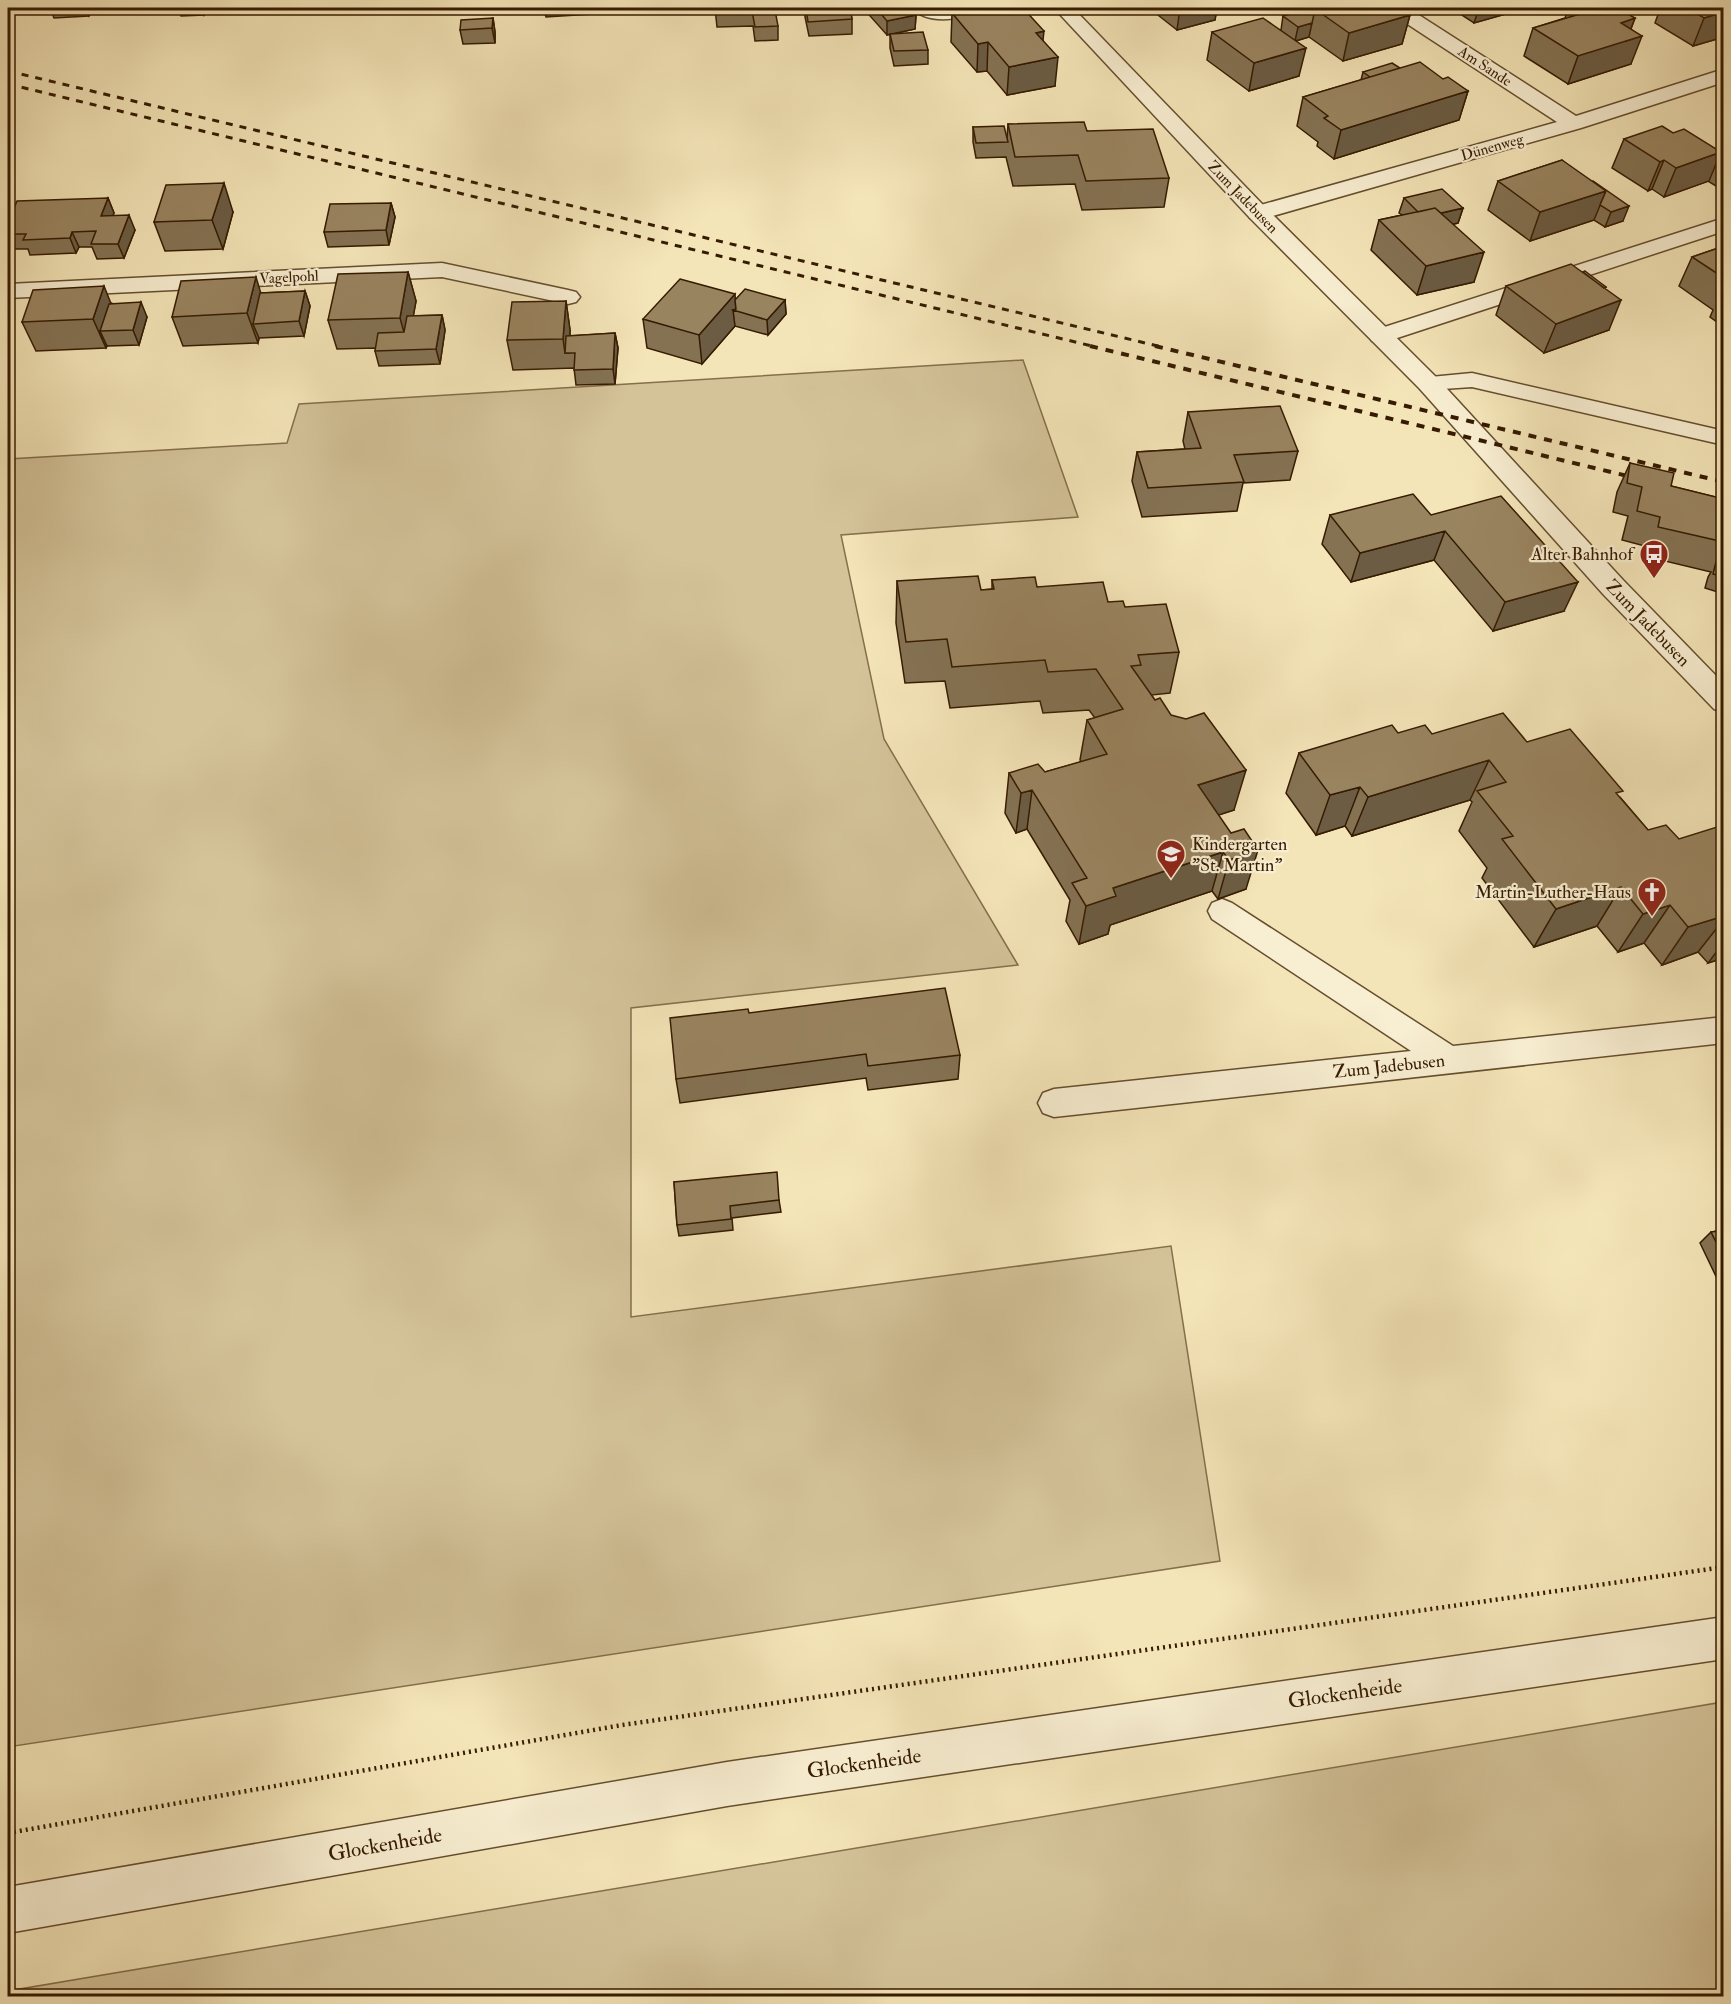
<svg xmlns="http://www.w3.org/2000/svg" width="1731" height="2004" viewBox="0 0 1731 2004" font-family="'IM FELL Double Pica',serif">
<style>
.green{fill:#d4c399;stroke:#856f4c;stroke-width:1.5}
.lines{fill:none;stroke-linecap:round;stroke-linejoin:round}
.service-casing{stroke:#664e2e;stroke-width:3}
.minor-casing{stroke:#664e2e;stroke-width:3}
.tertiary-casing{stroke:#664e2e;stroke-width:3}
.path{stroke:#361b00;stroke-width:4.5;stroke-dasharray:2 4;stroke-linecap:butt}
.service{fill:#f8eed1;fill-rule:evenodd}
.minor{fill:#f8eed1;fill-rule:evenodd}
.tertiary{fill:#f8eed1;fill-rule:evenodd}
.rail-far1{stroke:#361b00;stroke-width:3;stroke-dasharray:7 7;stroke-linecap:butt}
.rail{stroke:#361b00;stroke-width:4;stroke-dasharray:8 8;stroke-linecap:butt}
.wall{fill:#847253;stroke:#361b00;stroke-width:1.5}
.shaded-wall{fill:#6b5c43;stroke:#361b00;stroke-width:1.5}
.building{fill:#998460;stroke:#361b00;stroke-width:1.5}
.labels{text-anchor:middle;stroke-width:4.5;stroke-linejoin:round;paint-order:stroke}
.far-street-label{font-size:15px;fill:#361b00;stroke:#f8eed1}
.poi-label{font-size:18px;fill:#361b00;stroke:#f8eed1;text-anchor:end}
.street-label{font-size:18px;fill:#361b00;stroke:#f8eed1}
.near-street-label{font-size:21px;fill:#361b00;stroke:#f8eed1}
</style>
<rect width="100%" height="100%" fill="#f4e5b8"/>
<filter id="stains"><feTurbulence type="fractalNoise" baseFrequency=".00333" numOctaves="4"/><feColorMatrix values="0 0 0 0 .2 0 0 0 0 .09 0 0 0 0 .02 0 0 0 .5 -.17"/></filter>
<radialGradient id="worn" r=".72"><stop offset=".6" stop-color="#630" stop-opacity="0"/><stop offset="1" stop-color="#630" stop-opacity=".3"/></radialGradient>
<path class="green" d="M1023,360L1078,517L841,535L884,739L1018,965L631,1008V1317L1171,1246L1220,1561L8,1747V459L287,443L299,404Z
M1723,1702V1996H8V1991Z"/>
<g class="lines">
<g class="service-casing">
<path id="service" d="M913,8H988L985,12C966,17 928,27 913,8Z
M1724,218V231L1388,341L1380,342L1372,341L1369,336L1372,331Z
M1472,373L1724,431V445L1472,387L1428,390L1420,388L1417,383L1420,378Z
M1222,899L1232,903L1453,1046L1724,1017V1043L1054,1117L1043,1113L1038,1103L1043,1093L1054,1089L1411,1051L1212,919L1208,911L1212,903Z"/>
</g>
<g class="minor-casing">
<path id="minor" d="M1387,8H1408L1576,116L1724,69V82L1581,128L1266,218L1258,220L1250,218L1247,213L1250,208L1557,122L1389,12Z
M442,263L568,290L576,292L580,297L576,302L568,304L442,277L8,298V284Z
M1724,1617V1659L727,1806L8,1933V1887L727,1762Z"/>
</g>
<g class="tertiary-casing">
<path id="tertiary" d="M1054,8H1073L1266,208L1437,378L1623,580L1724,684V712L1714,709L1603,594L1419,388L1250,218Z"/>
</g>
<path class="path" d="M8,1833L622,1725L1724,1567"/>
<use href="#service" class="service"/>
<use href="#minor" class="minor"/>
<use href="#tertiary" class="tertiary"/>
<path class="rail-far1" d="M8,71L1162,347
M8,84L1096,347"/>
<path class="rail" d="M1090,346L1640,479
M1155,346L1724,482"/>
</g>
<path class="wall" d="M50,8H93L89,16L54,18Z
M175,8H211H207L204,15L181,16L179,9H176Z
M377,8H422L421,13H408L407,9L377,11Z
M519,8H624V12L546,17L544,9L519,10Z
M715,8H757V11L778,26V40L755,41L753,26L717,27Z
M805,8H850L852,19V34L809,36L805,17Z
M863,8H909L916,15L915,29L893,34L928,50V64L894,66L890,48V34L887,35Z
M1149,8H1217L1215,20L1177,30Z
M1451,8H1527L1474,23Z
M1569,8H1617L1635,18L1631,29V64L1568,84L1524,56L1533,28L1565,18Z
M1658,8H1724V37L1693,46L1655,23L1660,9Z
M1315,9L1410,15L1402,44L1343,61L1309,37L1296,41L1299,76L1249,91L1207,60L1212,32L1281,30L1283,16L1315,10Z
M952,13L1043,41L1055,86L1007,95L987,71L977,72L951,42Z
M493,18L495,32V43L463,44L460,30Z
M1400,68L1443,79L1468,91L1459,120L1334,159L1317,146L1318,142L1297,126L1303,97L1361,80L1363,72Z
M1008,124L1087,131L1169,178L1164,207L1082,210L1075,184L1013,186L1006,157L976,158L973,142V127L1007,138Z
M1673,133L1724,156V191L1708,181L1664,197L1652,189L1648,191L1612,168L1624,139Z
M1562,160L1623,221L1605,227L1594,220L1530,241L1488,210L1498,181Z
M108,198L114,213L113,215L135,230L124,258L97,259L92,247H79L76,253L30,255L28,249H14L8,264V220Z
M1404,198L1463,208L1458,223L1453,224L1474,282L1417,295L1371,250L1379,220L1402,215L1399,213Z
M391,203L395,217L389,245L328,247L324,232Z
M233,212L223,249L165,251L154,222Z
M1724,246V327L1710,317L1713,310L1679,286L1692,257Z
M408,272L416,301L413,316L442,315L445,330L440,364L379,366L375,351L376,348L337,349L328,320Z
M1583,272L1606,287L1605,289L1609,330L1544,353L1496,315L1506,286Z
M305,291L310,306L304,336L259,338L258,343L183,346L172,317L261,293Z
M735,300H785L786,314L768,335L735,326L702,364L647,348L643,319Z
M566,301L570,330V336L615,333L618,348L615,384L576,385L574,368L513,370L507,340Z
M111,303L147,317L139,345L107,346L106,348L36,351L22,322Z
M1188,412L1298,451L1290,480L1243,483L1237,511L1142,517L1132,481L1137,452L1185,449L1183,441Z
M1630,463L1671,486L1724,499V594L1705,588L1708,577L1711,572L1644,556L1645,546L1622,540L1628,516L1613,512L1617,492Z
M1330,515H1431L1564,611L1493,631L1434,560L1351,582L1322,544Z
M992,580L1037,587L1108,602L1125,607L1179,652L1170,693L1151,695L1234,810L1218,815L1246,889L1218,899L1212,891L1110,925L1108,934L1079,944L1066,921L1070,900L1027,829L1016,833L1005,813L1009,773L1045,772L1081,762L1080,760L1087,720L1095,718L1089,710L1043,713L1040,701L950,708L945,681L905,683L896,623L897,581L981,590L992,589Z
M1398,733L1432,734L1527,742L1620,797L1648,830L1679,839L1724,834V958L1708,963L1698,952L1662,965L1644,943L1618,952L1597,926L1534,947L1482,878L1487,868L1459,831L1472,802L1470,800L1352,836L1345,826L1316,835L1286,793L1299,753Z
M749,1013L960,1055L958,1079L868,1090L866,1078L680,1103L676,1079Z
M674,1182L779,1200L781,1212L732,1218L733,1230L679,1236L677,1225Z
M1724,1230V1291H1723L1700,1243L1711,1232Z"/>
<path class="shaded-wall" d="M86,8H93L89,16Z
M202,8H207L204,15Z
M942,8H956L942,10Z
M1180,8H1217L1215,20L1177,30Z
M1479,8H1527L1474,23Z
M1724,12V37L1693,46L1704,18Z
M916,15L915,29L887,35V21Z
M1410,15L1402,44L1343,61L1349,33Z
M493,18L495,32V43L492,28Z
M1635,18L1626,41L1642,36L1631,64L1568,84L1578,56L1621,23Z
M1312,23L1309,37L1295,41L1298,27Z
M1044,31L1041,59L1036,33Z
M988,42L987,71L977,72L978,44Z
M1306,48L1299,76L1249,91L1254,63Z
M1058,57L1055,86L1007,95L1009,67Z
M1468,91L1459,120L1334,159L1341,130Z
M1721,152L1709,181L1664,197L1676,168Z
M1664,160L1652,189L1648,191L1660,162Z
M224,183L233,212L223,249L212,220Z
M1606,191L1594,220L1530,241L1540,212Z
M108,198L114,213L107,231L101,216Z
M391,203L395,217L389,245L386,230Z
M1629,206L1623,221L1605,227L1611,212Z
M1463,208L1458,223L1420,232L1425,217Z
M129,215L135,230L124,258L118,244Z
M72,232L79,247L76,253L70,238Z
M8,235L14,249L8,264Z
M1484,252L1474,282L1417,295L1426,266Z
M408,272L416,301L408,347L400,318Z
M256,277L265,307L253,324L259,338L258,343L247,313Z
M104,286L116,316L100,331L107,346L106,348L93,319Z
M305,291L310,306L304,336L299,321Z
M735,294L736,311L733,310L735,326L702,364L699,335Z
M785,300L786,314L768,335L767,320Z
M1621,300L1609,330L1544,353L1556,324Z
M566,301L570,330L569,353H565L563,339Z
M141,302L147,317L139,345L133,330Z
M442,315L445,330L440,364L436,349Z
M615,333L618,348L615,384L613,369Z
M1445,531L1434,560L1351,582L1360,553Z
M1578,582L1564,611L1493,631L1505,602Z
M1489,760L1470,800L1352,836L1368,797Z
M1246,770L1234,810L1188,825L1198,785Z
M1360,787L1345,826L1316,835L1330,795Z
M1032,790L1027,829L1016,833L1021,793Z
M1258,850L1246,889L1218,899L1229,860Z
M1223,852L1212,891L1110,925L1108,934L1079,944L1086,906L1113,888Z
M1621,887L1597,926L1534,947L1556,909Z
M1670,905L1644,943L1618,952L1643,914Z
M1724,916V919L1698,952L1662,965L1688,927Z
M1724,942V958L1708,963Z"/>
<path class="building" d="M806,8H850L852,19L808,22Z
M876,8H909L916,15L887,21Z
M984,8H1023L1044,31L1036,33L1058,57L1009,67L988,42L978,44L952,13Z
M1312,8L1315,10L1312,23L1298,27L1283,16Z
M1321,8H1398L1410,15L1349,33L1315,9Z
M1570,8H1617L1635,18L1621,23L1642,36L1578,56L1533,28L1580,14Z
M1687,8H1724V12L1704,18Z
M775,10L778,26L755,27L752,11Z
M493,18L492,28L460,30L461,20Z
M1263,18L1306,48L1254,63L1212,32Z
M923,32L928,50L894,51L890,34Z
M1420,62L1443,79L1448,77L1468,91L1341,130L1324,118L1328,116L1303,97Z
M1392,63L1400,68L1370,77L1363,72Z
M1084,122L1087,131L1153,129L1169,178L1086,181L1078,155L1015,157L1008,124Z
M1004,126L1008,142L976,143L973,127Z
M1662,126L1673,133L1684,129L1721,152L1676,168L1664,160L1660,162L1624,139Z
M1721,154L1724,156V172L1715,167Z
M1562,160L1606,191L1540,212L1498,181Z
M1592,181H1593L1629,206L1611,212L1600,205L1606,191Z
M224,183L212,220L154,222L166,185Z
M1442,189L1463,208L1441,213L1435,208L1418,212L1404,198Z
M108,198L101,216L129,215L118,244H91L96,231L72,232L70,238L23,240L26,234H8V220H9L17,201Z
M391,203L386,230L324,232L330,204Z
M1435,208L1484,252L1426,266L1379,220Z
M1724,246V278L1692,257Z
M1571,264L1621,300L1556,324L1506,286Z
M1585,271L1606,287L1604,288L1583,272Z
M408,272L400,318L328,320L338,274Z
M256,277L247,313L172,317L181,281Z
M680,279L735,294L699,335L643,319Z
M104,286L93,319L22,322L33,290Z
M745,289L785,300L767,320L733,310L736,309L735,300Z
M305,291L299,321L253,324L260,293Z
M566,301L563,339L507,340L512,302Z
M141,302L133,330L100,331L109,304Z
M442,315L436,349L375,351L378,333L404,332L407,316Z
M615,333L613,369L574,370L575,353H565L566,336Z
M1280,406L1298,451L1234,455L1244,482L1148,488L1137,452L1201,448L1188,412Z
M1630,463L1674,473L1671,486L1724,499V542L1658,527L1660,517L1637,511L1642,487L1627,483Z
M1413,494L1431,515L1501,496L1578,582L1505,602L1445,531L1360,553L1330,515Z
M1716,562L1724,564V577L1713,574Z
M978,576L981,590L994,589L992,580L1035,577L1037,587L1103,582L1108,602L1123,601L1125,607L1166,604L1179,652L1138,655L1141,665L1131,666L1155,700L1160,698L1171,715L1186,719L1204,713L1246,770L1198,785L1231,833L1244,829L1258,850L1229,860L1223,852L1113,888L1116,896L1086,906L1072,883L1087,878L1032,790L1021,793L1009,773L1038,764L1045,772L1107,754L1087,720L1123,709L1096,669L1048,672L1045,660L952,667L947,639L906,642L897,581Z
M1503,713L1527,742L1570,729L1623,791L1616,793L1648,830L1666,825L1679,839L1717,827L1724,834V916L1688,927L1670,905L1643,914L1621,887L1556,909L1502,839L1513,836L1477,791L1506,782L1489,760L1368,797L1360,787L1330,795L1299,753L1392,725L1398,733L1425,725L1432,734Z
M945,988L960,1055L868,1066L866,1054L676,1079L670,1018L748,1009L749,1013Z
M777,1172L779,1200L730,1206L731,1219L677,1225L674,1182Z
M1724,1230V1258L1711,1232Z"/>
<defs>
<g id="bus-pin" transform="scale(1.5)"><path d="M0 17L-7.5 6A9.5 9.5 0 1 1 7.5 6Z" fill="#8f2418" stroke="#f8eed1"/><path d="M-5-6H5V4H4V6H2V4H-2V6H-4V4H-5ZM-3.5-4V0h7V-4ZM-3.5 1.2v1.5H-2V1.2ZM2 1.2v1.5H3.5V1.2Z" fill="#fff"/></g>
<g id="school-pin" transform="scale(1.5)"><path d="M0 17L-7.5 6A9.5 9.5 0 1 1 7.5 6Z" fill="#8f2418" stroke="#f8eed1"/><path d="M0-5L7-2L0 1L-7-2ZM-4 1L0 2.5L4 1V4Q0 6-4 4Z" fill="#fff"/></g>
<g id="church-pin" transform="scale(1.5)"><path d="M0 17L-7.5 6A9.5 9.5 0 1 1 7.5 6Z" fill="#8f2418" stroke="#f8eed1"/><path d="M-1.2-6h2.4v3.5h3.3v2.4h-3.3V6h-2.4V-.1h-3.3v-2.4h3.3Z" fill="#fff"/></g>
</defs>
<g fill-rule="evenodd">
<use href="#bus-pin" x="1654" y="554"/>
<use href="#school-pin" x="1171" y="854"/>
<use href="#church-pin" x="1652" y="892"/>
</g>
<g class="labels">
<g class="far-street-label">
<text transform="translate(1485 66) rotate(33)" y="5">Am Sande</text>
<text transform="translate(1492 147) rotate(-16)" y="5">Dünenweg</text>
<text transform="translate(1243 197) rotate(46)" y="5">Zum Jadebusen</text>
<text transform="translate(289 277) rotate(-3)" y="5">Vagelpohl</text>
</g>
<g class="poi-label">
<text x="1633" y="560">Alter Bahnhof</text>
<text x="1192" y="850" text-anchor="start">Kindergarten<tspan x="1192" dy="21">"St. Martin"</tspan></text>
<text x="1631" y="898">Martin-Luther-Haus</text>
</g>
<g class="street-label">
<text transform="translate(1648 623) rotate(46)" y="6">Zum Jadebusen</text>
<text transform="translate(1389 1066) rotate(-6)" y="6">Zum Jadebusen</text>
</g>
<g class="near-street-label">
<text transform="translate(1345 1693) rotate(-8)" y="7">Glockenheide</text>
<text transform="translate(864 1763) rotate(-8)" y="7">Glockenheide</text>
<text transform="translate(385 1844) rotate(-10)" y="7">Glockenheide</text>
</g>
</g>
<rect width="1731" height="2004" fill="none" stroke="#f4e5b8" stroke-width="30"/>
<rect x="9" y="9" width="1713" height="1986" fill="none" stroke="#361b00" stroke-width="3"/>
<rect x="15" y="15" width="1701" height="1974" fill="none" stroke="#361b00" stroke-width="1.5"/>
<rect width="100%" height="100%" filter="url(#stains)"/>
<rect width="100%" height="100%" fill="url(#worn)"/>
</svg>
